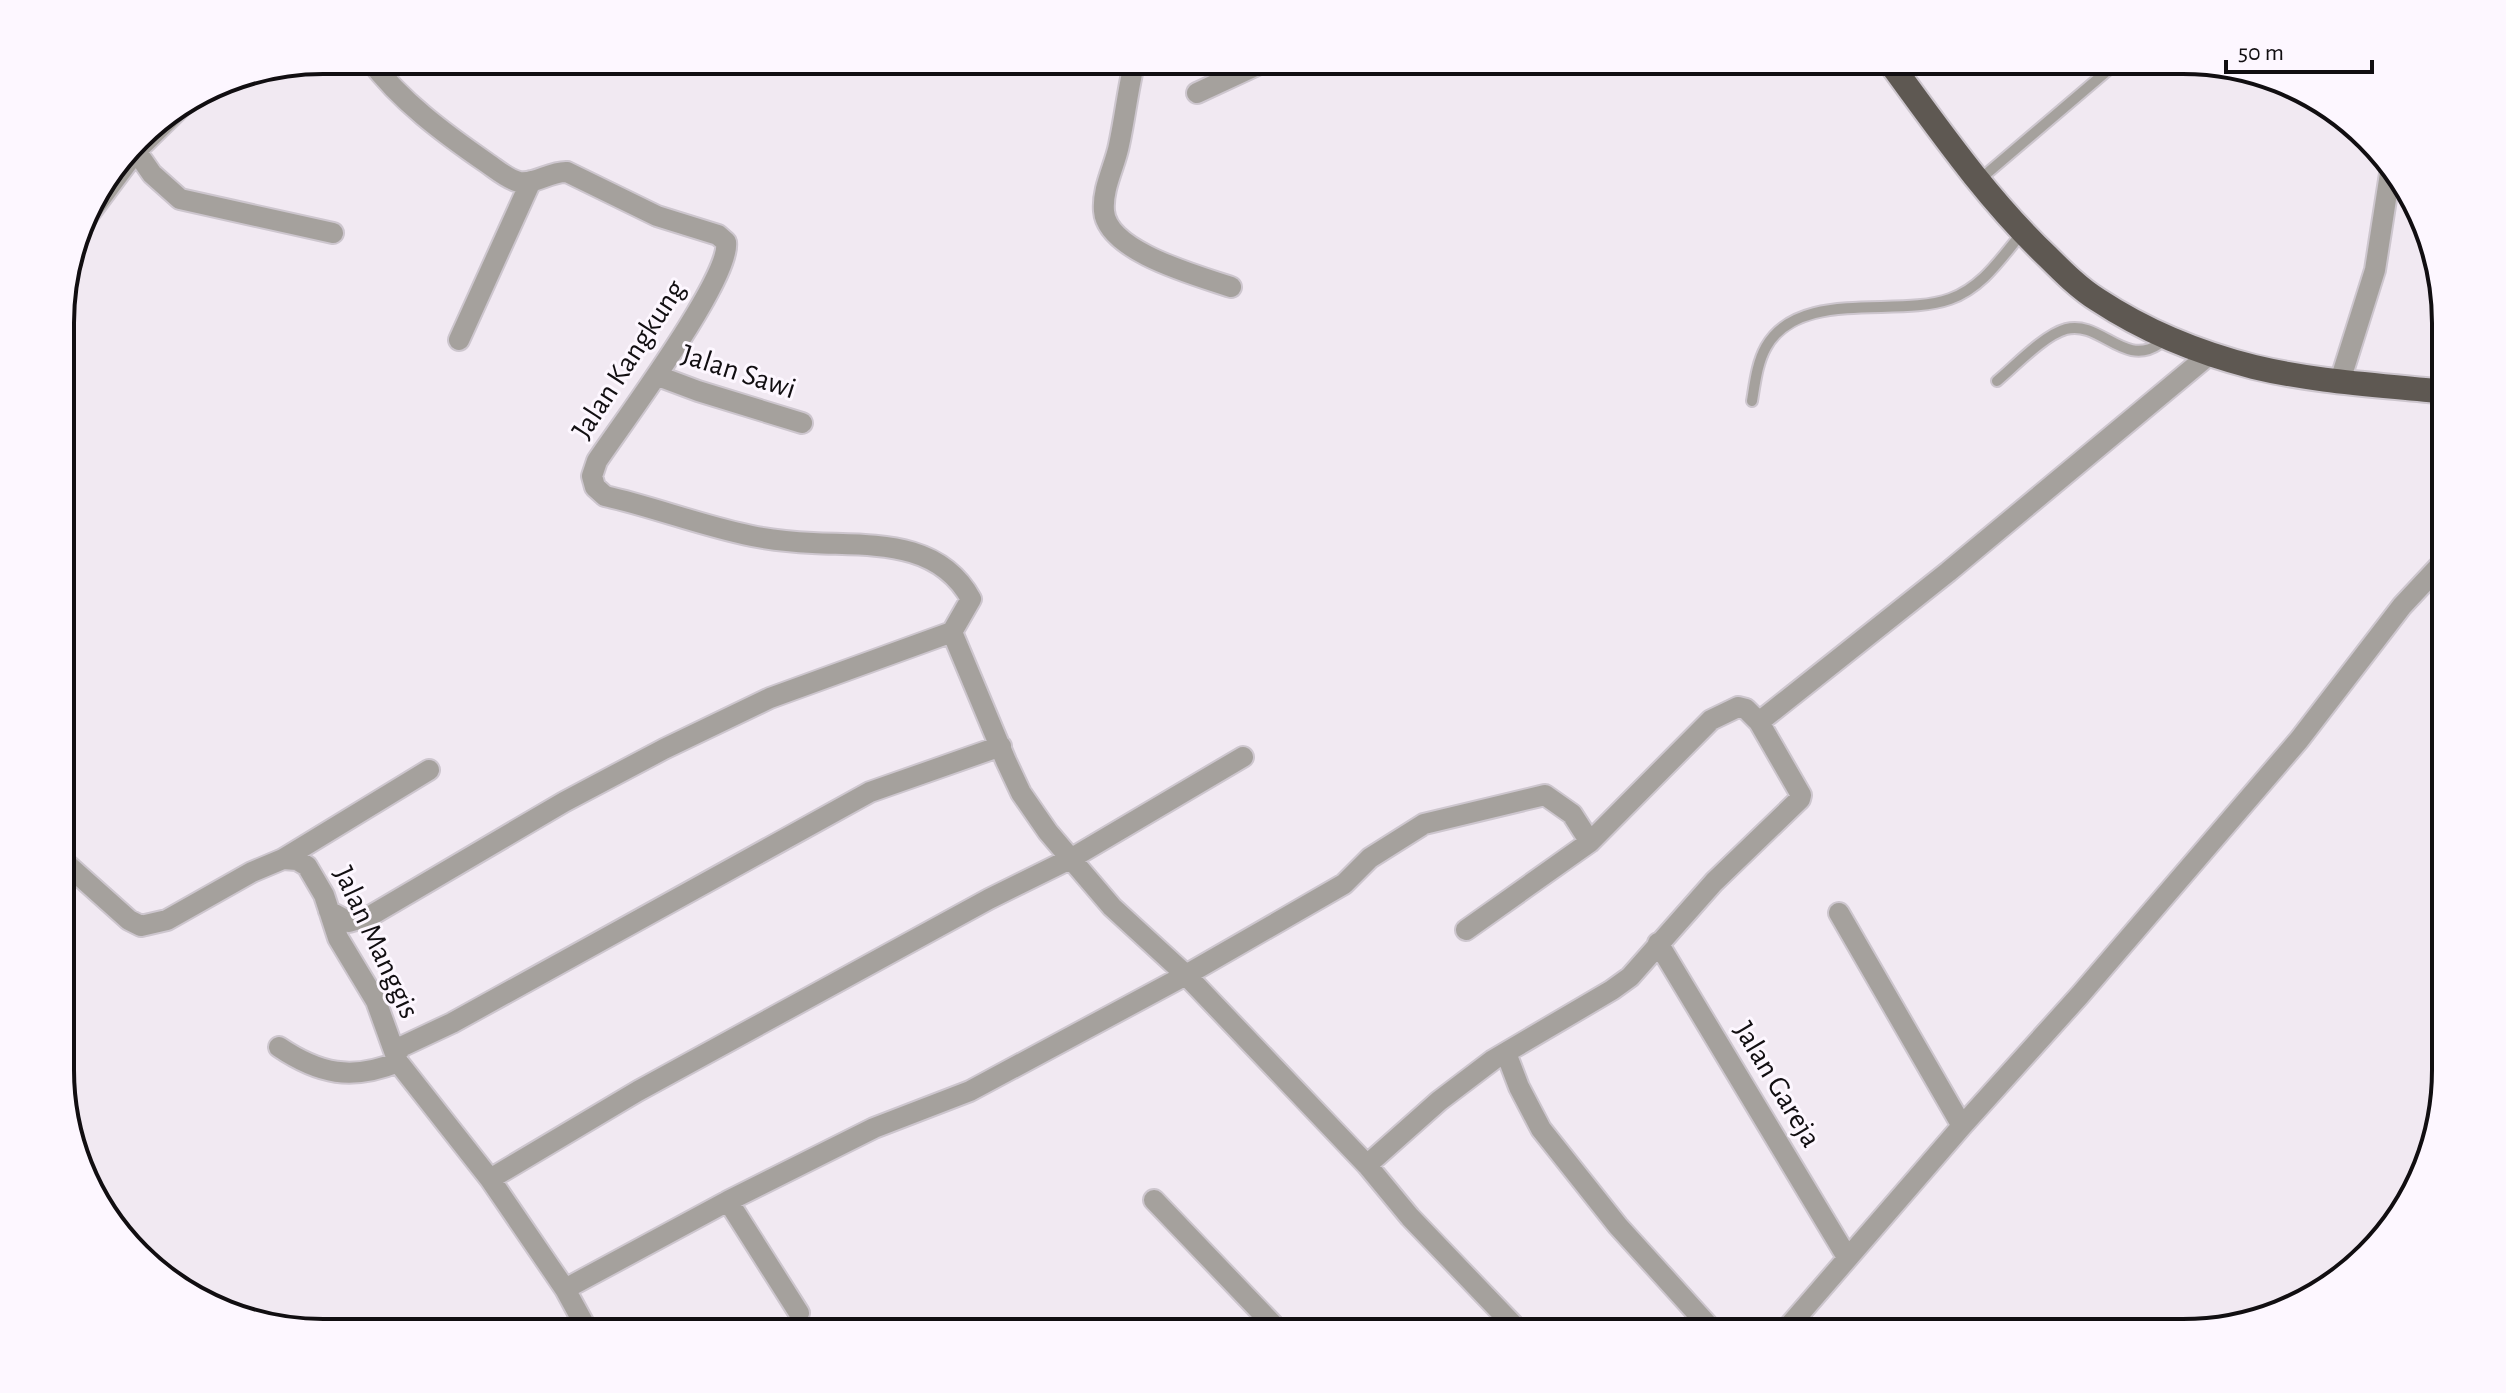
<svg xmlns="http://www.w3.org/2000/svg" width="2506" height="1393" viewBox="0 0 2506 1393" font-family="'Alegreya Sans',sans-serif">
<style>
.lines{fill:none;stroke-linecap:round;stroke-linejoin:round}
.service-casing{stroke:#cdc6ce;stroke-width:14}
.minor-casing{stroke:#cdc6ce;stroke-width:24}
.trunk-casing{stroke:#cdc6ce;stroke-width:28}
.service{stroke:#a5a19d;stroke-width:10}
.minor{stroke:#a5a19d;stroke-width:20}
.trunk{stroke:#5e5852;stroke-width:24}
.labels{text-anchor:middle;stroke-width:6;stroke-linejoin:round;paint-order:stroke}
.street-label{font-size:30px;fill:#110e11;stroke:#fdf7ff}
.rim{fill:none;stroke:#110e11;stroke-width:4}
</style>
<rect width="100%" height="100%" fill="#f1e9f2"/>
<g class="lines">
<g class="service-casing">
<path id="service" d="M1978,181L2120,60
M1997,381C2015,366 2044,335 2066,329C2100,320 2124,368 2159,344L2158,336
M1752,401C1755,383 1757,363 1766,347C1799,288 1897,318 1950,299C1983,287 2001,258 2022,233"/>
</g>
<g class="minor-casing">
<path id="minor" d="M370,60C400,101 445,134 487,163C496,169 507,179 519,182C535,185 550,171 567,172L657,216L718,235L726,242C732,277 621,425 597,461L592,476L595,487L605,496C654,507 702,526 752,536C772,540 793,542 813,543C871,546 938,539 971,599L952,632
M1135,60C1128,88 1125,117 1119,145C1115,166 1102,188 1104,211C1107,252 1199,276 1231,287
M1197,93L1268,60
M136,151L152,174L180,199L333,233
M83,222L136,151L184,104
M459,340L531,181
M658,376L698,391L802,423
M2340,381L2375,270L2391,167
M952,632L1006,761L1021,793L1048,832L1112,907L1186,975L1367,1165L1410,1217L1521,1333
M283,859L429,770
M62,860L129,920L141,926L167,920L252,872L283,859L297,860L307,866L324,895L338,938L376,1001L398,1062L490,1179L565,1289L589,1333
M329,911L349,922L370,916L564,802L664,749L770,698L952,632
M1839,913L1962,1126
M1466,930L1590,842
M1658,943L1847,1257
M279,1047C319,1074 352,1081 398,1062
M1506,1053L1519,1087L1541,1129L1618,1226L1715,1333
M395,1054L403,1046L452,1023L870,792L1001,746
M1367,1165L1439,1101L1493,1060L1612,990L1630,977L1714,882L1800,799L1801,795L1759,722L1948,572L2210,354
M490,1179L638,1091L989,899L1072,858L1243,757
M1154,1200L1281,1333
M728,1201L799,1313
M565,1289L728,1201L874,1128L970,1091L1186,975L1344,884L1370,858L1424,824L1545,795L1572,814L1590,842L1711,720L1738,707L1746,709L1759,722
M1783,1333L1962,1126L2080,995L2299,740L2402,606L2445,560"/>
</g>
<g class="trunk-casing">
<path id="trunk" d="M1888,60C1938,128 1986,198 2048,257C2063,272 2080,289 2098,300C2145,331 2199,353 2254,367C2316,382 2382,385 2445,392"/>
</g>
<use href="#service" class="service"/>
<use href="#minor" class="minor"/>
<use href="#trunk" class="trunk"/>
</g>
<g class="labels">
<g class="street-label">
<text transform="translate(628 359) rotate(-57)" y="10">Jalan Kangkung</text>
<text transform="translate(739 371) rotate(18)" y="10">Jalan Sawi</text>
<text transform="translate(377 942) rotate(65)" y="10">Jalan Manggis</text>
<text transform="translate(1778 1084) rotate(59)" y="10">Jalan Gareja</text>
</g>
</g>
<path d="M0 0H2506V1393H0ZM323 74H2183A249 249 0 0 1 2432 323V1070A249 249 0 0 1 2183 1319H323A249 249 0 0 1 74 1070V323A249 249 0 0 1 323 74Z" fill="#fdf7ff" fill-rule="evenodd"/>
<path class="rim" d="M323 74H2183A249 249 0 0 1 2432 323V1070A249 249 0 0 1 2183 1319H323A249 249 0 0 1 74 1070V323A249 249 0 0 1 323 74Z"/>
<path d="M2226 60v12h146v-12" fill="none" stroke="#110e11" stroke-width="4"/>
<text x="2238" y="60" font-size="24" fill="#110e11" stroke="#fdf7ff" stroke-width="6" paint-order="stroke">50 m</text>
</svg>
